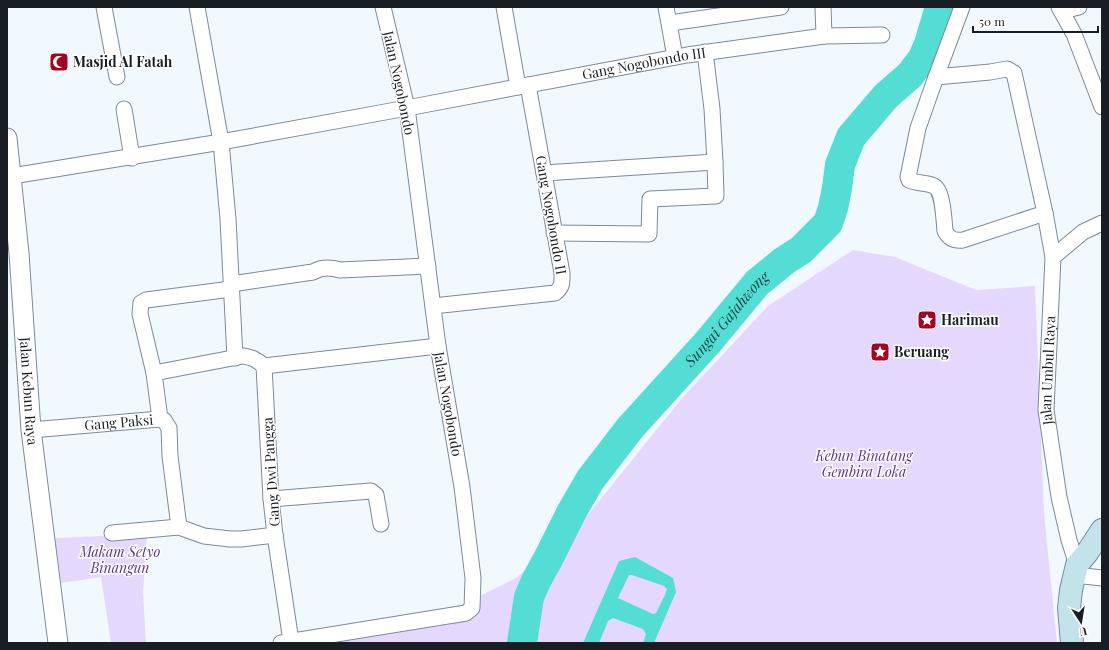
<svg xmlns="http://www.w3.org/2000/svg" width="1109" height="650" viewBox="0 0 1109 650" font-family="'Playfair Display',serif">
<style>
.green{fill:#e4d8ff}
.water{fill:#53ddd4;fill-rule:evenodd}
.lines{fill:none;stroke-linecap:round;stroke-linejoin:round}
.river{stroke:#53ddd4;stroke-width:30}
.minor-casing{stroke:#7c8a97;stroke-width:17}
.tertiary-casing{stroke:#7c8a97;stroke-width:21}
.secondary-casing{stroke:#7c8a97;stroke-width:24}
.minor{stroke:#fff;stroke-width:15}
.tertiary{stroke:#fff;stroke-width:19}
.secondary{stroke:#c3e3eb;stroke-width:22}
.labels{text-anchor:middle;stroke-width:3;stroke-linejoin:round;paint-order:stroke}
.poi-label{font-size:14px;font-weight:bold;fill:#181e23;stroke:#fff;text-anchor:start}
.street-label{font-size:14px;fill:#181e23;stroke:#fff}
.park-label{font-size:14px;font-style:italic;fill:#5c3492;stroke:#fff}
.water-label{font-size:15px;font-style:italic;fill:#0c4a47;stroke:#fff}
</style>
<rect width="100%" height="100%" fill="#f2f9fe"/>
<path class="green" d="M853,250L895,257L976,290L1035,286L1044,513L1057,643H288L462,605L516,578L587,516L682,398L768,306Z
M147,534L143,593L146,643H111L101,577L61,583L55,538Z"/>
<path class="water" d="M635,557L673,578L676,592L654,643H643L646,634L643,629L613,618L608,621L599,643H583L619,561ZM629,575H632L664,586L667,589L665,595L656,613L653,614L618,598Z"/>
<g class="lines">
<path class="river" id="s1" d="M522,643L529,597L536,581L549,557L571,513L590,480L630,428L708,342L757,283L784,261L801,250L828,223L833,208L837,188L840,165L851,137L886,96L910,75L923,58L929,44L940,7"/>
<g class="minor-casing">
<g id="minor">
<path d="M104,7L117,77"/>
<path d="M197,7L221,142L228,219L235,358"/>
<path d="M504,7L518,87"/>
<path d="M666,7L675,57"/>
<path d="M823,7L824,36"/>
<path d="M962,7L936,77L990,72L1007,69L1014,73L1045,213L1053,257"/>
<path d="M1059,7L1074,34L1102,107"/>
<path d="M1062,11L1079,7"/>
<path d="M670,23L781,7"/>
<path d="M936,77L918,128L908,177L909,180C917,184 926,182 934,186C943,190 944,221 945,231C949,239 954,241 963,240L1045,213"/>
<path d="M124,109L132,158"/>
<path d="M544,173L715,162L712,109L705,52"/>
<path id="s2" d="M12,176L221,142L407,108L687,55L824,36L882,35"/>
<path d="M554,233L649,234L650,199L716,196L715,162"/>
<path d="M231,284L313,272C321,267 330,267 340,270L428,266"/>
<path d="M433,306L555,293C563,287 562,282 562,273L528,85"/>
<path d="M154,373L243,356C252,357 257,360 264,366L438,346"/>
<path d="M160,419L154,373L140,314L141,303L146,300L231,289"/>
<path d="M160,419L164,420L169,428L170,456L179,527"/>
<path id="s3" d="M31,430L160,419"/>
<path d="M271,499L371,491L376,495L381,524"/>
<path d="M112,533L179,527L204,536L230,539H241L275,535L271,499L264,366"/>
<path d="M275,535L291,641"/>
<path id="s4" d="M1077,565L1069,540L1059,497L1046,410L1053,257L1083,232L1102,223"/>
<path d="M1075,575L1102,578"/>
<path d="M281,643L466,613L472,608L473,578L462,487L438,346L407,108L383,7"/>
</g>
</g>
<g class="tertiary-casing">
<g id="tertiary">
<path id="s5" d="M7,138L19,253L31,430L58,643"/>
</g>
</g>
<g class="secondary-casing">
<path id="secondary" d="M1072,643L1069,608L1071,590L1077,565L1087,553L1102,530"/>
</g>
<use href="#minor" class="minor"/>
<use href="#tertiary" class="tertiary"/>
<use href="#secondary" class="secondary"/>
</g>
<defs>
<g id="mosque-square" transform="scale(1)"><rect x="-9" y="-9" width="18" height="18" rx="4" fill="#a20421" stroke="#fff"/><path d="M3.5-4.9A6 6 0 1 0 3.5 4.9A5 5 0 1 1 3.5-4.9Z" fill="#fff"/></g>
<g id="sight-square" transform="scale(1)"><rect x="-9" y="-9" width="18" height="18" rx="4" fill="#a20421" stroke="#fff"/><path d="M0-6L1.8-2.2L6-1.7L2.9 1.2L3.7 5.4L0 3.3L-3.7 5.4L-2.9 1.2L-6-1.7L-1.8-2.2Z" fill="#fff"/></g>
</defs>
<g fill-rule="evenodd">
<use href="#mosque-square" x="59" y="62"/>
<use href="#sight-square" x="927" y="320"/>
<use href="#sight-square" x="880" y="352"/>
</g>
<g class="labels">
<g class="poi-label">
<text x="73" y="67">Masjid Al Fatah</text>
<text x="941" y="325">Harimau</text>
<text x="894" y="357">Beruang</text>
</g>
<g class="street-label">
<text dy="5" stroke="none"><textPath href="#s2" startOffset="642">Gang Nogobondo III</textPath></text>
<text transform="translate(399 83) rotate(78)" y="5">Jalan Nogobondo</text>
<text transform="translate(551 215) rotate(80)" y="5">Gang Nogobondo II</text>
<text dy="5" stroke="none"><textPath href="#s4" startOffset="198">Jalan Umbul Raya</textPath></text>
<text dy="5" stroke="none"><textPath href="#s5" startOffset="254">Jalan Kebun Raya</textPath></text>
<text transform="translate(448 404) rotate(80)" y="5">Jalan Nogobondo</text>
<text dy="5" stroke="none"><textPath href="#s3" startOffset="88">Gang Paksi</textPath></text>
<text transform="translate(271 472) rotate(-94)" y="5">Gang Dwi Pangga</text>
</g>
<g class="park-label">
<text x="864" y="461">Kebun Binatang<tspan x="864" dy="16">Gembira Loka</tspan></text>
<text x="120" y="557">Makam Setyo<tspan x="120" dy="16">Binangun</tspan></text>
</g>
<g class="water-label">
<text dy="5" stroke="none"><textPath href="#s1" startOffset="390">Sungai Gajahwong</textPath></text>
</g>
</g>
<rect width="1109" height="650" fill="none" stroke="#181e23" stroke-width="16"/>
<g transform="translate(1081 622) rotate(168)" stroke="#ffffff" stroke-width="3" paint-order="stroke">
<path d="M0-3L7 15L0 10L-7 15Z" fill="#181e23"/>
<text y="-6" font-size="11" font-weight="bold" text-anchor="middle" fill="#181e23">U</text>
</g>
<path d="M973 26v6h125v-6" fill="none" stroke="#181e23" stroke-width="2"/>
<text x="979" y="26" font-size="12" fill="#181e23" stroke="#ffffff" stroke-width="3" paint-order="stroke">50 m</text>
</svg>
